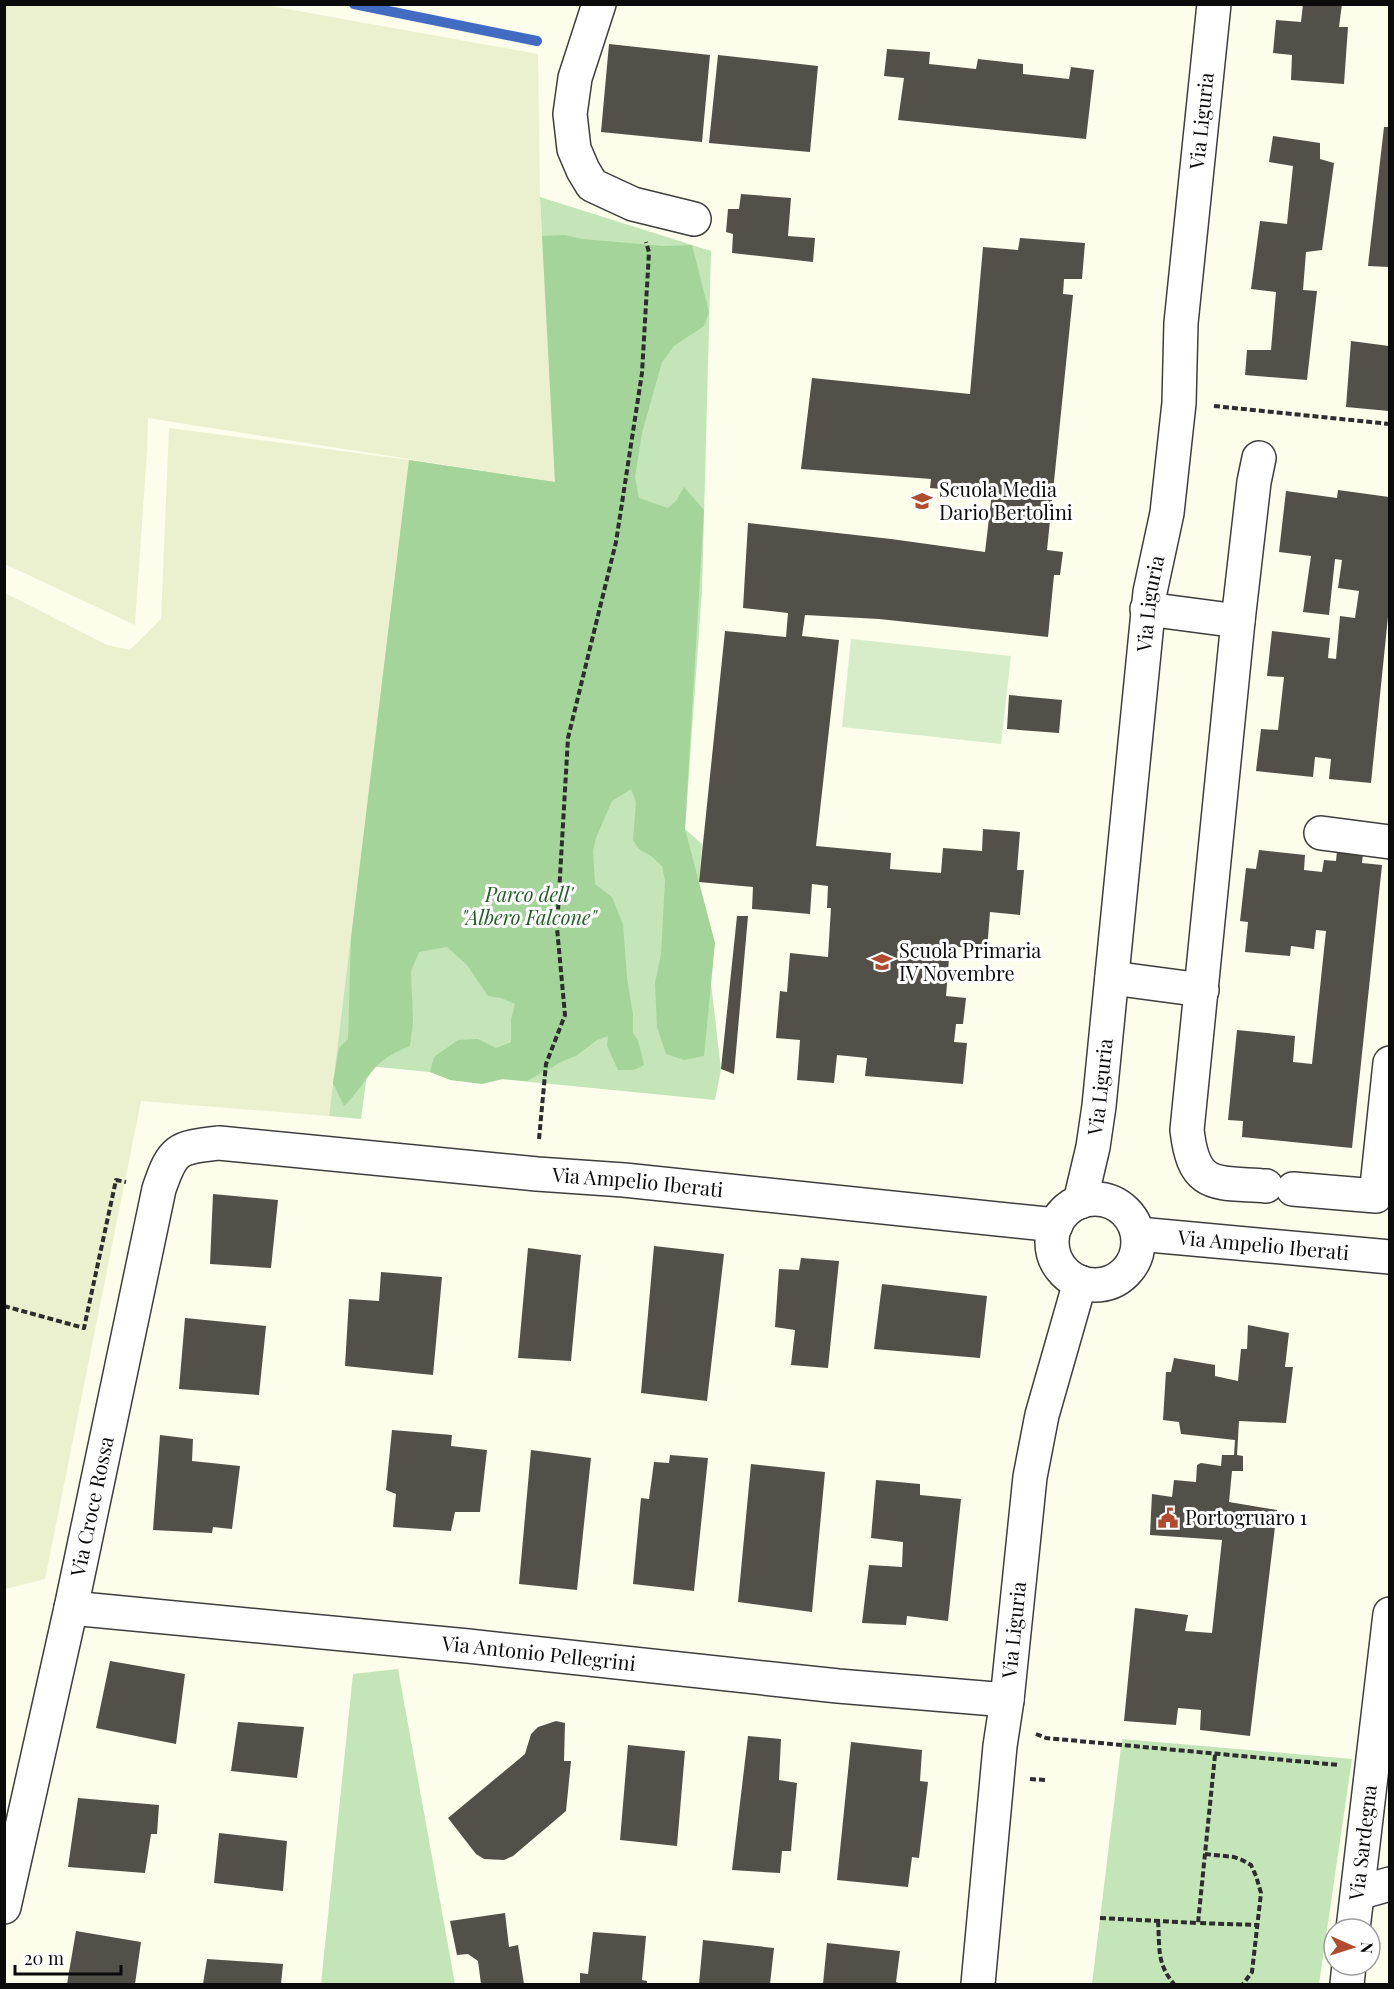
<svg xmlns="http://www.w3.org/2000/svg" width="1394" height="1989" viewBox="0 0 1394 1989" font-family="'Playfair Display',serif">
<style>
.farmland{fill:#ebf1ce}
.green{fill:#c3e5b8}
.forest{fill:#a4d499}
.pitch{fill:#d7edc9}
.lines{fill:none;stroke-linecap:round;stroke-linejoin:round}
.stream{stroke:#416cc2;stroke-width:10}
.building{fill:#534f49}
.minor-casing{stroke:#3e3e3e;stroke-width:36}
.path{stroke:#2d2d2d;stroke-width:4;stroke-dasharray:6 3;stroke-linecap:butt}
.minor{stroke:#fff;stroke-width:33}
.labels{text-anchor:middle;stroke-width:6;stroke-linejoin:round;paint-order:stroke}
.street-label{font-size:20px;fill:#0b0b0b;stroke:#fff}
.poi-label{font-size:20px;fill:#0b0b0b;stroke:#fff;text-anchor:start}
.park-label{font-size:20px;font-style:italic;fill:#215d25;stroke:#fff}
</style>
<rect width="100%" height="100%" fill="#fcfdeb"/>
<path class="farmland" d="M5,5H265L538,54L540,197L555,482L148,418L147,450L135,625L5,564Z
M169,428L409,460L329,1116L141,1101L45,1579L5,1589V593L107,645L130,650L161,619Z"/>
<path class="green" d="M540,197L711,251L702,590L685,829L702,844L699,882L721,1069L715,1100L368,1066L361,1119L329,1116L409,460L555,482Z
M398,1669L455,1984H321L353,1674Z
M1122,1739L1352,1759L1319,1984H1092Z"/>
<path class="forest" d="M565,235L582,239L663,246L692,245L709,312L704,326L674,346L662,362L642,433L635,477L639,498L668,508L676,501L684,487L704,510L685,829L715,943L704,1056L684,1060L666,1054L657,1027L655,983L661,954L665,881L662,866L651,856L639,849L633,840L636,802L631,789L612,801L596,838L593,851L595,884L612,897L623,924L627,978L633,1015V1033L638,1040L644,1065L634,1070H618L607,1046L608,1036L597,1040L576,1056L565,1060L527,1081L503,1079L482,1084L450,1080L430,1072L434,1057L458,1040L478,1039L496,1048L511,1042V1020L515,1004L501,998L488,996L467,965L447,947L419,952L411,971L413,1021L410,1046C397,1051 383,1058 374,1069C364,1081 356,1095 344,1106L333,1083L339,1048L348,1039L351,939L409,460L555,482L542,236Z"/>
<path class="pitch" d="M851,639L1011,656L1001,744L842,727Z"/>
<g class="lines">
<path class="stream" d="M354,4L537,41"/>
</g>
<path class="building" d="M1303,4H1342L1339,27H1348L1344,84L1291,80L1292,55L1273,53L1276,20L1301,22Z
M609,44L710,55L702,142L601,132Z
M887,49L930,52L929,64L976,69L978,59L1023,64V74L1069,79L1071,67L1094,70L1086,139L898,120L904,78L884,76Z
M718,55L818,66L810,152L709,143Z
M1384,127H1389V267L1368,266Z
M1273,136L1320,143V159L1334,163L1322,250L1306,252L1303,290L1317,291L1307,380L1245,375L1247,350H1271L1276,292L1251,289L1260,221L1287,224L1293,166L1269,162Z
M741,194L791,198L788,236L815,238L813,262L732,253L733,234L726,232L728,209H739Z
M1020,238L1085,243L1082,279H1064L1063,294L1073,295L1047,550L1063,552L1060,575H1054L1048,637L879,619L805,615L802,636L839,640L816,846L891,853L890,869L941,873L943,848L982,851L983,829L1020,832L1017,870H1024L1020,915L990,912L987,950L950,946L946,996L966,998L963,1024H956L954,1042L967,1043L963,1084L865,1076L867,1058L837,1055L834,1083L797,1080L800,1040L776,1038L780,991L787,992L790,953L828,957L831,908H827L828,886L812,884L810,914L752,909L753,887L699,882L725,631L786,637L788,613L743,608L748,523L891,539L985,552L992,493L930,488L931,479L801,469L812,378L970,394L983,247L1018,250Z
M1351,341L1389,346V411L1346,407Z
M1338,490L1389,497V607L1371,783L1329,779L1331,759L1315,757L1313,777L1256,771L1261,729L1278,730L1284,677L1267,676L1272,631L1330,638L1328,658L1336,659L1340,616L1355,618L1359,591L1338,588L1342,560L1335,559L1329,615L1303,612L1311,556L1279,552L1286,491L1337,498Z
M1009,695L1062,700L1059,733L1007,729Z
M1259,850L1305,855L1304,870L1322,872L1324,860L1336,861L1337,851L1363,853L1362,863L1382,865L1352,1148L1242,1137L1243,1121L1228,1120L1237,1030L1295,1036L1293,1062L1312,1064L1326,931L1316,930L1314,949L1291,946L1290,956L1245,952L1248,922L1240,921L1246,868L1256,869Z
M737,916H748L734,1074L721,1069Z
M213,1194L278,1200L271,1268L210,1264Z
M654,1246L724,1254L707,1401L641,1393Z
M528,1248L581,1255L571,1361L518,1358Z
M801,1258L839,1261L828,1368L791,1365L795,1330L775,1327L779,1269L799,1270Z
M381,1272L442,1277L433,1375L345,1366L349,1299L379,1301Z
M882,1284L987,1296L980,1358L874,1349Z
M185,1318L266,1326L259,1395L179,1389Z
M1248,1325L1289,1333L1285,1367H1293L1286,1423L1239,1421L1237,1455L1243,1456V1471H1232L1229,1502L1277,1510L1250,1736L1200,1730L1201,1710L1178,1708L1176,1725L1124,1721L1135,1608L1188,1615L1185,1631L1212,1633L1222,1540L1150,1535L1152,1494L1172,1497L1174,1480L1196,1482L1197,1465L1201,1463L1221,1466L1222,1455H1234L1235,1440L1181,1434L1179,1422L1163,1420L1166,1372H1171L1174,1358L1215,1365V1376L1238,1381L1241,1349H1247Z
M392,1430L452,1435L451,1446L487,1450L480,1512H455L451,1531L393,1527L396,1494L386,1490Z
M160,1435L193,1439L192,1461L240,1466L232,1529L213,1527L212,1533L153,1530Z
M531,1450L591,1458L577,1590L519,1584Z
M670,1455L708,1458L694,1591L633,1584L641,1498L649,1499L654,1462L669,1463Z
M751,1464L825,1472L812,1612L738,1602Z
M876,1480L920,1484V1495L961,1499L948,1621L907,1616L906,1625L862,1623L869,1565L902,1567L903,1542L871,1538Z
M110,1661L185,1674L176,1744L96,1728Z
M556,1721L565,1723L564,1761H571L566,1811L513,1856L504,1860L484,1859L476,1854L448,1818L525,1754L531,1734L538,1727Z
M238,1722L304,1727L297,1778L231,1771Z
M748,1736L781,1739L779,1780L797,1783L791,1851H782L780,1873L732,1870Z
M851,1742L922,1750L920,1781L928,1782L919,1858L912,1857L908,1887L837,1880Z
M628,1745L685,1751L677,1846L620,1840Z
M78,1798L159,1805L157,1834H151L145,1873L68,1867Z
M219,1833L287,1841L283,1891L214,1883Z
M505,1913L509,1947L518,1945L524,1984H481L478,1961L468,1954L457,1955L450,1921Z
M76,1931L141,1942L135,1984H67Z
M593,1932L646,1936L642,1980L647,1981V1984H580V1973L588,1974Z
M703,1940L774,1948L770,1984H699Z
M827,1943L900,1951L896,1982L902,1984H823Z
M207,1959L283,1964L281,1984H203Z"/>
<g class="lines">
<g class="minor-casing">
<g id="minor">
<path d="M599,4L575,78L570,114L574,149L583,170L592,185L633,204L694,219"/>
<path d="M1259,458L1254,482L1238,621L1187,1130C1194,1190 1215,1182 1266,1186"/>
<path d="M1147,609L1238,621"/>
<path d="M1321,833L1390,842"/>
<path d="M1112,978L1202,990"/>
<path d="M1293,1189L1376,1196L1390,1063"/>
<circle cx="1095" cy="1242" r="43"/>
<path id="s1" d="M1080,1202L1093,1147L1099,1106L1150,592L1167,513L1179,403L1181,323L1214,4"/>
<path id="s2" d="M1138,1234L1390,1257"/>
<path id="s3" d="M71,1608L468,1646L838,1686L1007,1700"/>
<path d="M1358,1893L1390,1884"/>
<path id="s4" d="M4,1907L71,1608L159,1189C173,1148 177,1148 219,1143L537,1174L624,1180L1056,1225"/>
<path id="s5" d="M1353,1929L1390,1614"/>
<path id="s6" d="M978,1984L1000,1746L1007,1700L1030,1477L1042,1415L1080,1282"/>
<path d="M1347,1984L1349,1965"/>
</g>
</g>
<path class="path" d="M1214,406L1390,424
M539,1139L546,1064L565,1015L557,928L568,738L616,542L642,373L649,252L646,242
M4,1306L84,1328L116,1180L126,1182
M1036,1734L1046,1738L1339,1765
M1215,1755L1198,1923L1257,1925
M1030,1779L1045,1780
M1205,1854L1234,1857L1242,1860L1251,1865L1256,1876L1261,1893L1252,1972L1243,1984
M1100,1918L1198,1923
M1158,1921C1160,1947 1156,1963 1174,1984"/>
<use href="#minor" class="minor"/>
</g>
<defs>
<g id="school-bare" transform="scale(1.62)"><path d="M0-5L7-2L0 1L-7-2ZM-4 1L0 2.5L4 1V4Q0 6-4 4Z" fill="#b04b2f" stroke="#fff" stroke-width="2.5" paint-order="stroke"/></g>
<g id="civic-bare" transform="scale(1.62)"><path d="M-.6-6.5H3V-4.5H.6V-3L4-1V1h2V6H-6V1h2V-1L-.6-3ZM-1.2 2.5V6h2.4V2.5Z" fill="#b04b2f" stroke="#fff" stroke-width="2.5" paint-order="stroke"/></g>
</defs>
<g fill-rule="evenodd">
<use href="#school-bare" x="922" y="501"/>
<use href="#school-bare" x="882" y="962"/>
<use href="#civic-bare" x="1168" y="1518"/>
</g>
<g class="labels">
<g class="street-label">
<text dy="7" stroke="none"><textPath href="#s1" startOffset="1089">Via Liguria</textPath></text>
<text dy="7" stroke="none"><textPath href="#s1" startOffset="603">Via Liguria</textPath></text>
<text dy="7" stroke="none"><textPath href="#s1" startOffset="117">Via Liguria</textPath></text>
<text dy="7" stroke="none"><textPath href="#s4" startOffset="1239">Via Ampelio Iberati</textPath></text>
<text dy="7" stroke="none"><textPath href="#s2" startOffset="126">Via Ampelio Iberati</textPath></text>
<text dy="7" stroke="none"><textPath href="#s4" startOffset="410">Via Croce Rossa</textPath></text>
<text dy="7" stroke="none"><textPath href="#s6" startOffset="356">Via Liguria</textPath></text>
<text dy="7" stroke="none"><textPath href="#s3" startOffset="470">Via Antonio Pellegrini</textPath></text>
<text dy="7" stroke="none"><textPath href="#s5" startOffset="87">Via Sardegna</textPath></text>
</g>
<g class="poi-label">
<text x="939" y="497">Scuola Media<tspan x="939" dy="23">Dario Bertolini</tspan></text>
<text x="899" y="958">Scuola Primaria<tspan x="899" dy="23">IV Novembre</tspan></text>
<text x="1185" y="1525">Portogruaro 1</text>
</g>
<g class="park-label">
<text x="529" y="902">Parco dell'<tspan x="529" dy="23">"Albero Falcone"</tspan></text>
</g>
</g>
<rect width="1394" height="1989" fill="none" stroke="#0b0b0b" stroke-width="12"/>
<g transform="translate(1352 1947) rotate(93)"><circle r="28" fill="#ffffff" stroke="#9d9d9d" stroke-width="1.5"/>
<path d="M0-4.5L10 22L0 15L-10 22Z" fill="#b04b2f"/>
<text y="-9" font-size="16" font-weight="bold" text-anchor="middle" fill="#0b0b0b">N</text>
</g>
<path d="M15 1965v9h106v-9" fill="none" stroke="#0b0b0b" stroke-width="3"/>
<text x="24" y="1965" font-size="18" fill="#0b0b0b" stroke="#ffffff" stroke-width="4.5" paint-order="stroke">20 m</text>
</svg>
